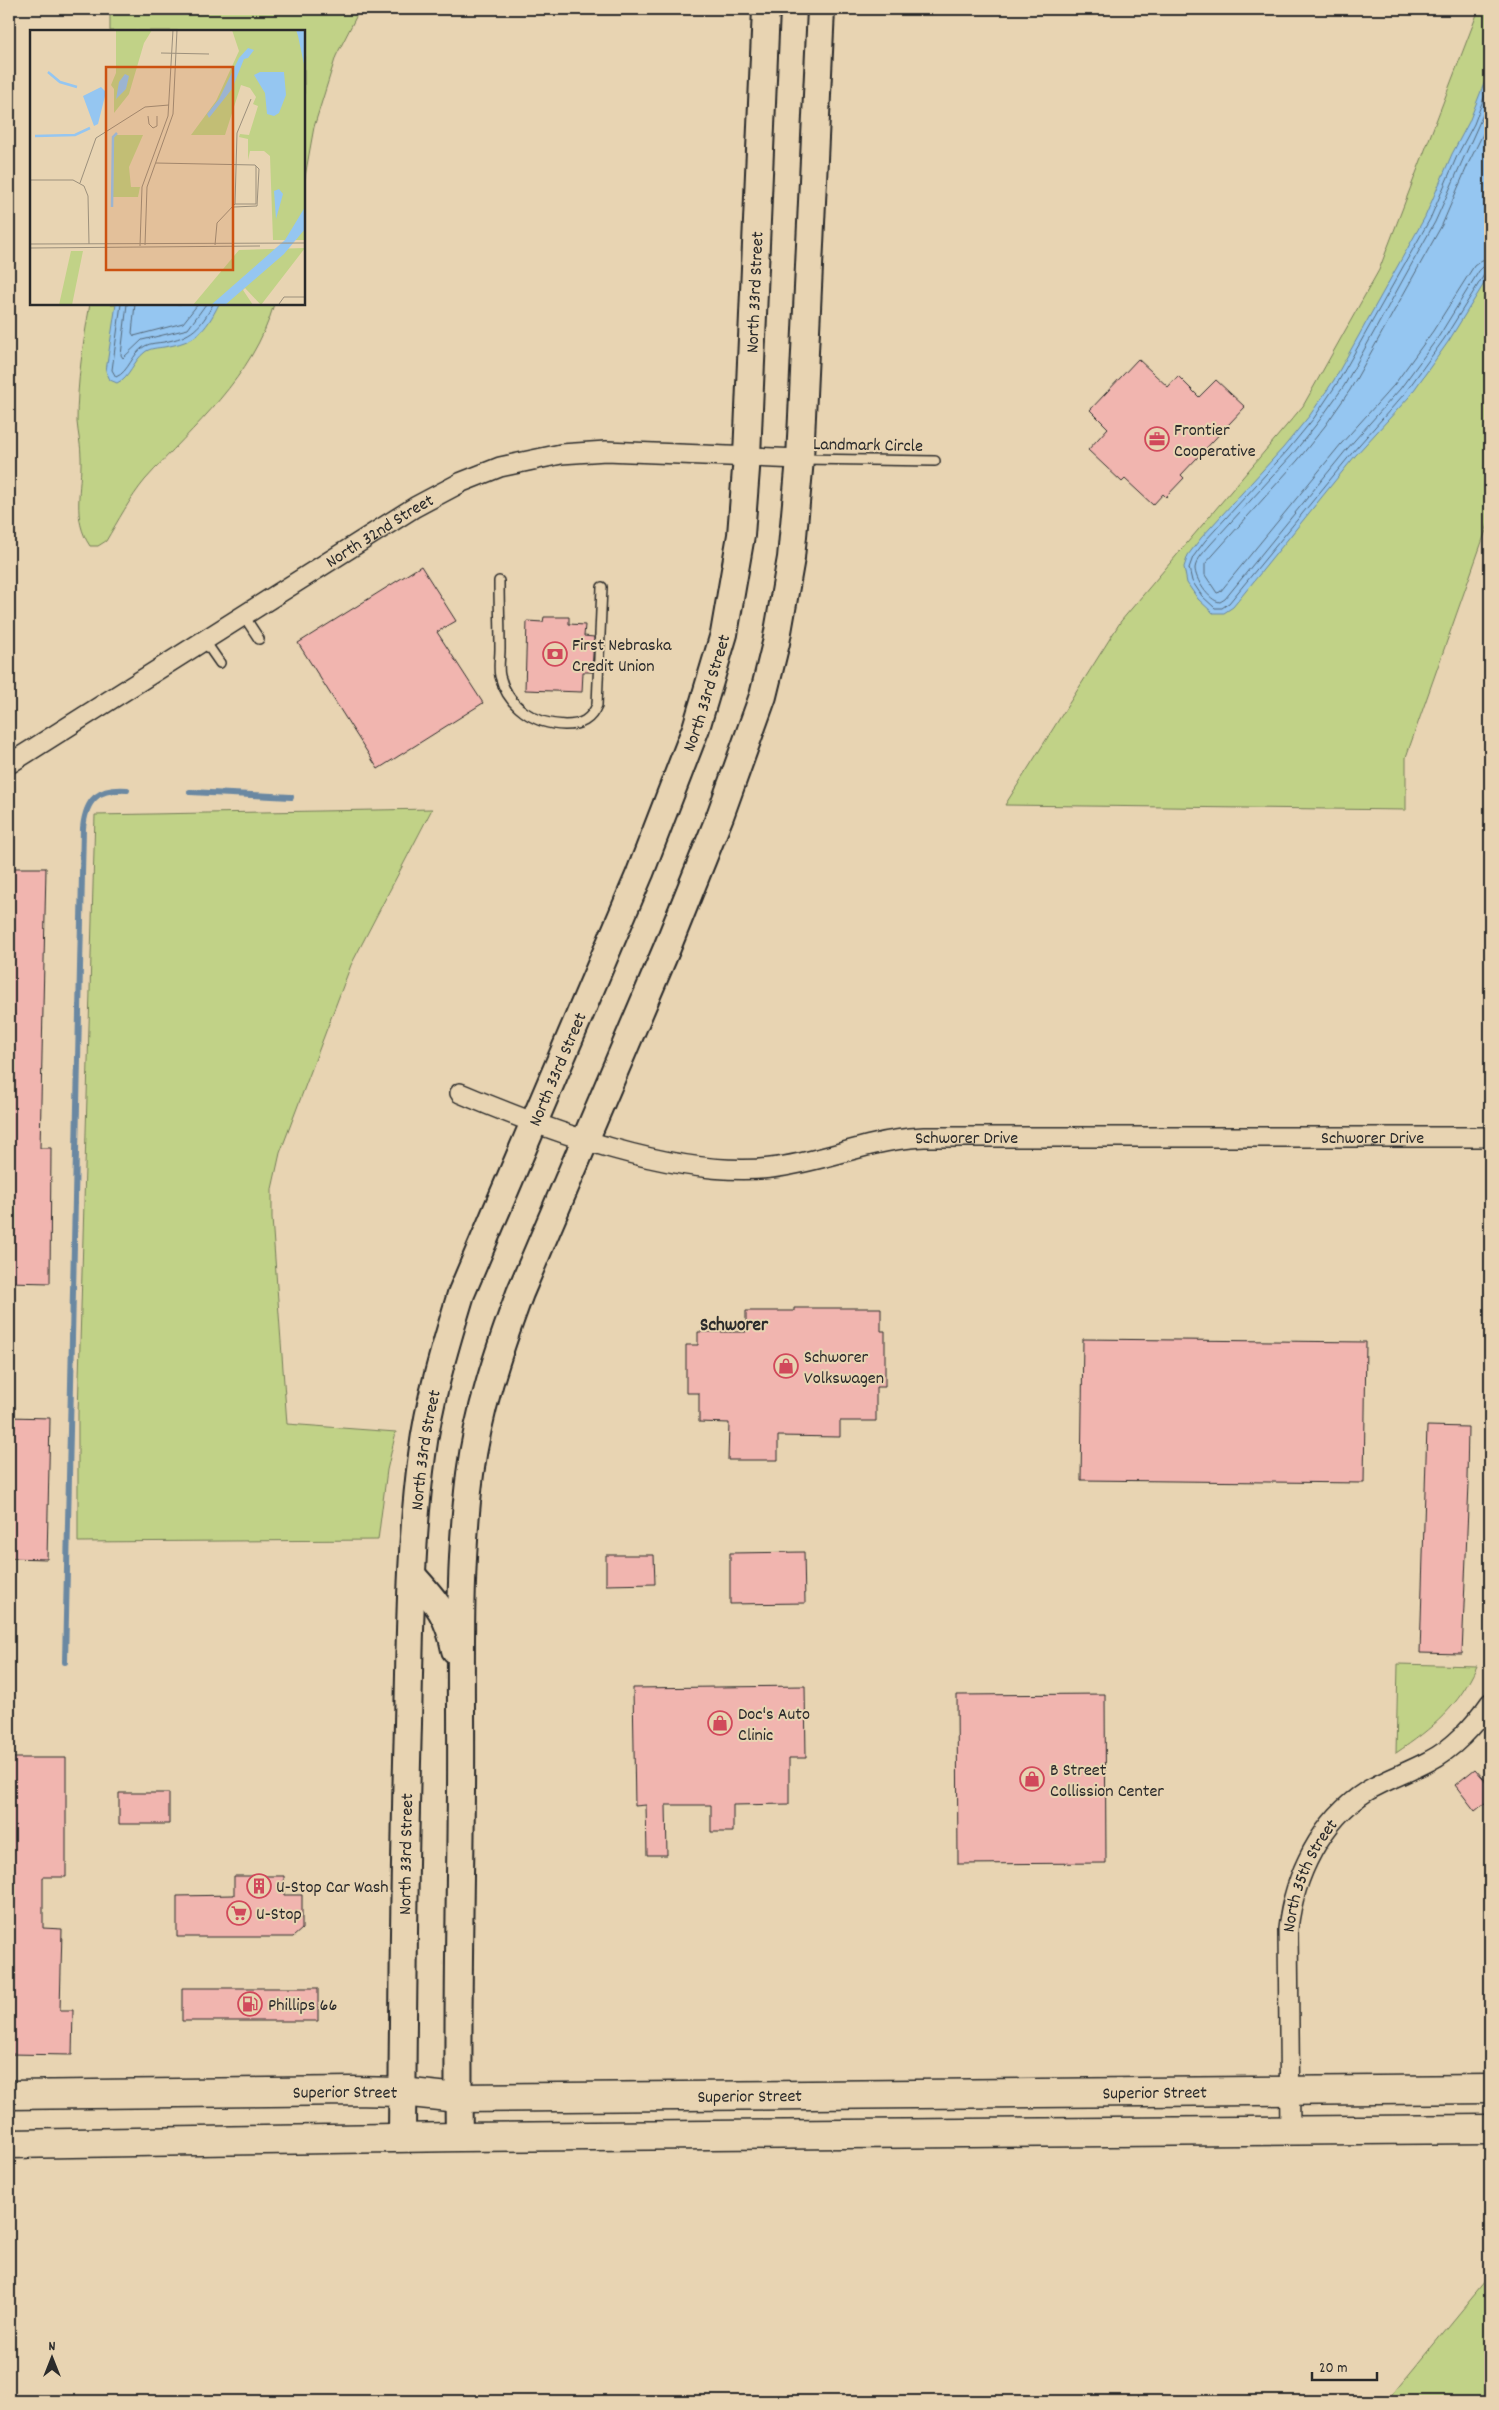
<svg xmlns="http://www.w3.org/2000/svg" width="1499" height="2410" viewBox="0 0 1499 2410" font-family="Dekko,sans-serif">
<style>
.green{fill:#c1d287;stroke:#767e59}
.water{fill:#95c6f1;stroke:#6b88a2}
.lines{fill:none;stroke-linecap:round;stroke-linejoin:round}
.shore{stroke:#55697a;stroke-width:1}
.stream{stroke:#6b88a2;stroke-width:6}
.building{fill:#f1b5af;stroke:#2b2b2b}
.lane-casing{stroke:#2b2b2b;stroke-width:12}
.street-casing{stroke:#2b2b2b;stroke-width:22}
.secondary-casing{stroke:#2b2b2b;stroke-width:30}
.primary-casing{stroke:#2b2b2b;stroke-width:31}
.lane{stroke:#e8d4b2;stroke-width:9}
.street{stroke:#e8d4b2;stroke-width:19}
.secondary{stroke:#e8d4b2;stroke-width:26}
.primary{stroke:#e8d4b2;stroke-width:28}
.labels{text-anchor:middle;stroke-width:4;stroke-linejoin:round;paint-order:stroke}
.street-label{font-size:18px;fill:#2b2b2b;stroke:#e8d4b2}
.poi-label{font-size:18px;fill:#2b2b2b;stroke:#e8d4b2;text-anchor:start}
.neighbourhood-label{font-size:19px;font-weight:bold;fill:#2b2b2b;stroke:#e8d4b2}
.inset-river{fill:none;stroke:#95c6f1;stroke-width:2.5}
.inset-road{fill:none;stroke:#9c907c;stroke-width:1}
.view{fill:#cc5211;fill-opacity:0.15;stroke:#cc5211;stroke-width:2.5}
.inset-edge{fill:none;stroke:#2b2b2b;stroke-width:2.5}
</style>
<rect width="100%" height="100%" fill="#e8d4b2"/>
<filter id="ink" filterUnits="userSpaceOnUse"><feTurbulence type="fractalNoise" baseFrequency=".02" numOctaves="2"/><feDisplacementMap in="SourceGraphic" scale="10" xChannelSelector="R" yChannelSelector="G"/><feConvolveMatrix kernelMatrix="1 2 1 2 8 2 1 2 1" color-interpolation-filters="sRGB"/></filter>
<g filter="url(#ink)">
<path class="green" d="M110,9H360L336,56L314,127L304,182V31H110Z
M1479,9H1490V519L1406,757V810L1005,805L1121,621L1303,406L1379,270Z
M90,304H274C253,378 194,425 145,480C130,498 118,521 106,541L98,546H90C71,518 82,489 81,457C81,445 78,434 77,422C77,383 83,343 90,304Z
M432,809L351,965L280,1153L272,1189V1218L287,1424L396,1432L387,1470L378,1540L78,1542V1414L95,815Z
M1398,1664L1477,1666C1459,1706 1433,1728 1396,1753Z
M1490,2276V2401H1387Z"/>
<path class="water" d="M1490,68V274L1448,342L1409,397L1355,456L1233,607L1224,613H1213L1198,599L1187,583L1184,567L1188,555L1201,538L1283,448L1310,415L1334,380L1425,217L1452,154L1469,122Z
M116,304H219C205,332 196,342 164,347C158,348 150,348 145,352C133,361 130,377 117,383L110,380L106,371Z"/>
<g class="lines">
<path class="shore" d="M1490,82L1474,124L1457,156L1430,219L1338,382L1314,418L1287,451L1205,541L1193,557L1189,568L1192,581L1202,596L1215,608H1222L1229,603L1352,453L1405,393L1444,339L1484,275L1490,272
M1490,99L1435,222L1344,386L1319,421L1292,455L1210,545C1205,551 1196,560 1195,568C1195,579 1209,601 1220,602L1225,599L1347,449L1400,389L1439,336L1479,271L1483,267L1490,266
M1490,120L1469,162L1442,225L1350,390L1325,426L1298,460L1205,564V575L1217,593L1220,592L1341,444L1394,385L1433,331L1474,266L1482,260L1490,259
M121,304L112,370L116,377C129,372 132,353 145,346C150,343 158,343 164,342C191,337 201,328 213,304
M127,304L121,355L123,358L142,340L188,329L206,304
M135,304L132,333L134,336L183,323L198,304"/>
<path class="stream" d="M190,792L291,797
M65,1662L83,828C86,799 98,788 127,790"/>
</g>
<path class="building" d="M1138,359L1168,387L1178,376L1199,397L1216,380L1245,407L1181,475L1184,478L1166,497L1163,494L1153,505L1125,479L1122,482L1088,450L1108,428L1090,410Z
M421,566L456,621L437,632L483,703L378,769L298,643Z
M544,617H569V624L585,625L584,636L594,637L592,672H583L582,692L525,690L527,621L543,622Z
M11,868H46L40,1148H51L50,1283L9,1282V893Z
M794,1308H881V1331H885V1387H876V1421H840V1437L778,1436V1460H728L729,1423L699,1422V1393H686V1345H698V1332H746V1311H794Z
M1083,1339L1366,1342L1364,1483L1081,1480Z
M9,1417L50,1418L47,1559L9,1558Z
M1427,1426L1468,1427L1467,1479L1469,1483L1462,1654L1420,1653Z
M804,1552L805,1603L730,1604V1553Z
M606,1555H654L655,1584L606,1585Z
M805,1686L806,1758H789V1804L733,1805V1832H711V1805H666L667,1855H647L646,1805L635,1806L633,1688Z
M1105,1694L1106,1863L958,1864L957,1695Z
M9,1758H66V1877H43V1928L62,1929L60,2010H73L72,2055L9,2054Z
M1475,1769L1490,1786V1799L1475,1811L1455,1785Z
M119,1793H169V1824H119Z
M234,1876H284V1895H302V1929L293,1937H177V1896L234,1895Z
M182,1988H318V2021H182Z"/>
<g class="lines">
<g class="lane-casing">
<path id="lane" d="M803,459L935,461
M499,581C499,604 500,627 500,649C500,658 498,668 500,676C508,707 534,724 565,725C581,725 591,720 597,705L602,587
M244,616L259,639
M204,640L220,663"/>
</g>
<g class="street-casing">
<g id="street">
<path id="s1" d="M9,764L415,507L462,482L500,467L561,454L606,451L800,459"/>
<path id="s2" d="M460,1093C547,1130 677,1179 771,1168C807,1164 840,1152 875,1144C891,1140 907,1138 924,1137H1490"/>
<path id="s3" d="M1290,2132L1288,1929C1294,1876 1321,1820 1367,1791C1387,1779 1409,1772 1429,1761C1453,1749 1475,1725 1490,1703"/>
</g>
</g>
<g class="secondary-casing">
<g id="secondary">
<path d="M413,1576C437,1603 448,1614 455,1650"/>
<path d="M459,2137C457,2021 460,1906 461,1790C462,1685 457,1578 470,1474C478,1412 498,1352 520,1293L667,948L720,816L763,696L776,643L791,558L800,459L821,9"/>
<path id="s4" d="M402,2138C403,2000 404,1862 408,1724C410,1635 410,1544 422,1455C429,1400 445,1347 461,1294L640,873L696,728L724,634L741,535L747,456L766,9"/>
</g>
</g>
<g class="primary-casing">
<g id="primary">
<path id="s5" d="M9,2095L352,2091L402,2092L458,2098L1490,2089"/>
<path d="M9,2144L459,2137L1490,2129"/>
</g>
</g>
<use href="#lane" class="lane"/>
<use href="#street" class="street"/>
<use href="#secondary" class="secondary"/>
<use href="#primary" class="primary"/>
</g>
</g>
<defs>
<g id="office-ring" transform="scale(1.25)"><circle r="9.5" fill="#e8d4b2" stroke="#d1495b" stroke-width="1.5"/><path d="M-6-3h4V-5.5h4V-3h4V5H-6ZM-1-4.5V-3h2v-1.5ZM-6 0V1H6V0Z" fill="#d1495b"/></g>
<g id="bank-ring" transform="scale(1.25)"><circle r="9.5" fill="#e8d4b2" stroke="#d1495b" stroke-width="1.5"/><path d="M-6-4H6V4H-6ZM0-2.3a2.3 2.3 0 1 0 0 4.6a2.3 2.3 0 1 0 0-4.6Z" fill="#d1495b"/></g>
<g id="shop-ring" transform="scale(1.25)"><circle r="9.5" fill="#e8d4b2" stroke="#d1495b" stroke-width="1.5"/><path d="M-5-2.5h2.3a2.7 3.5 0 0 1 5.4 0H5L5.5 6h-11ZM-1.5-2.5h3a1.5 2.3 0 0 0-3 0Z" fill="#d1495b"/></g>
<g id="building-ring" transform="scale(1.25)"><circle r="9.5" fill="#e8d4b2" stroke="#d1495b" stroke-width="1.5"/><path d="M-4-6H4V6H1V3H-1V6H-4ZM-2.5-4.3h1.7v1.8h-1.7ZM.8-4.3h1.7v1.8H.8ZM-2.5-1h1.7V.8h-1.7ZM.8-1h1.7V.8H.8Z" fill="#d1495b"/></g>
<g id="supermarket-ring" transform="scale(1.25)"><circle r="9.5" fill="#e8d4b2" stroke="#d1495b" stroke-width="1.5"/><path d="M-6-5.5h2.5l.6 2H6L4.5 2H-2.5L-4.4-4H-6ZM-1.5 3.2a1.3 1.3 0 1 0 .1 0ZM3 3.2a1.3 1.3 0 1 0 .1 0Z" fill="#d1495b"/></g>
<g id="fuel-ring" transform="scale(1.25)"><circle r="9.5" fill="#e8d4b2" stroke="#d1495b" stroke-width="1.5"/><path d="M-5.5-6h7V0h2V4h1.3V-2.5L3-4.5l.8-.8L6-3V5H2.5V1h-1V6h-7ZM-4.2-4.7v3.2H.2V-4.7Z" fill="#d1495b"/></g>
</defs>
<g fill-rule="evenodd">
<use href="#office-ring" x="1157" y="439"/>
<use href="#bank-ring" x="555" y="654"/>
<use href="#shop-ring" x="786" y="1366"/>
<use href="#shop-ring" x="720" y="1723"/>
<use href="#shop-ring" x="1032" y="1779"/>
<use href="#building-ring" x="259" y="1886"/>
<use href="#supermarket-ring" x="239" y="1913"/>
<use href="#fuel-ring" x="250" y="2004"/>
</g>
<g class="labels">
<g class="street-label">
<text dy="6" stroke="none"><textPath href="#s4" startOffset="1904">North 33rd Street</textPath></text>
<text transform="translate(868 444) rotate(1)" y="6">Landmark Circle</text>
<text dy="6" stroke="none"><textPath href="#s1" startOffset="438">North 32nd Street</textPath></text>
<text dy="6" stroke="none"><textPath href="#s4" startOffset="1499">North 33rd Street</textPath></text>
<text dy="6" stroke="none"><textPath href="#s4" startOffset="1094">North 33rd Street</textPath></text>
<text dy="6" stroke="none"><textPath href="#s2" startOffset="522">Schworer Drive</textPath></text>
<text dy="6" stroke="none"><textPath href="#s2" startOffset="928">Schworer Drive</textPath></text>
<text dy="6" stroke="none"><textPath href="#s4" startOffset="689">North 33rd Street</textPath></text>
<text dy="6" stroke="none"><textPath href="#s4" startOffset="284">North 33rd Street</textPath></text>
<text dy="6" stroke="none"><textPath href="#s3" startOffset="261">North 35th Street</textPath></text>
<text dy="6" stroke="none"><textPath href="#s5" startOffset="336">Superior Street</textPath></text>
<text dy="6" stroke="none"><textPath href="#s5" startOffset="1146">Superior Street</textPath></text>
<text dy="6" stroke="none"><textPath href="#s5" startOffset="741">Superior Street</textPath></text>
</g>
<g class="poi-label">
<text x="1174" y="435">Frontier<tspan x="1174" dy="21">Cooperative</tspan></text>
<text x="572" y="650">First Nebraska<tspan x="572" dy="21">Credit Union</tspan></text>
<text x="804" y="1362">Schworer<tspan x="804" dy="21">Volkswagen</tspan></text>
<text x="738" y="1719">Doc's Auto<tspan x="738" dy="21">Clinic</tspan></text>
<text x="1050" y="1775">B Street<tspan x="1050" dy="21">Collission Center</tspan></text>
<text x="276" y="1892">U-Stop Car Wash</text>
<text x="256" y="1919">U-Stop</text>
<text x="268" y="2010">Phillips 66</text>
</g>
<g class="neighbourhood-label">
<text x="734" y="1330">Schworer</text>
</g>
</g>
<g transform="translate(30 30)">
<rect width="275" height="275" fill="#e8d4b2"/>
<path d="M86,0H122L114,13L99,64L84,83V59L81,55L86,43ZM202,0H275V210H243L240,126L234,121H220L218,130V109L209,107L210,104L219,105L228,76L223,74L226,67L220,58L211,55L195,105H161L186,71L209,21ZM84,105H113L99,137L101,157H110L108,167H83ZM275,218L231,275L215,258L213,260L223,275H163L209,220ZM41,221H53L42,275H29Z" fill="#c1d287"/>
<path d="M266,0H275V39L268,6ZM218,18L224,20L218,28L214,29L202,59L179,88L177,84L189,69L209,28ZM230,42H254L256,65L249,83L244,86L237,84L235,63L224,45ZM95,44L99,46L96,59L86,69L89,52ZM71,57L76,62L68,94L64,96L53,66ZM249,159L253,164L246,189L244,161ZM275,177V199L254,224L195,275H181L255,210Z" fill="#95c6f1"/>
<path class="inset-river" d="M18,42L30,52L47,57M5,106L45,105L60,98M82,177L83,107L87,103"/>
<path class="inset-road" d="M131,23L179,24M118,86L119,94L123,98L127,96V86M126,133L225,135M225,135L229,139L227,176M0,150H43L54,156L58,166L59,214M50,153L66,108L115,77L139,75M205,174H226M226,174V136M204,177L227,176M0,214L275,213M115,215L117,157L143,84L147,0M185,215L187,193L205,174L207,103L221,69M110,216L112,157L138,86L143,0M0,218L230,216M249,274L254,267H275"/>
<path class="view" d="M76,37H203V240H76Z"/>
<rect width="275" height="275" class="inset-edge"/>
</g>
<rect width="1499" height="2410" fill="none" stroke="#e8d4b2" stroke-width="30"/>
<rect x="15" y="15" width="1469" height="2380" fill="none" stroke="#2b2b2b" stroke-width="2" filter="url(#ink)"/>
<g transform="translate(52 2358)" stroke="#e8d4b2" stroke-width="4" paint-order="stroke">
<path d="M0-4L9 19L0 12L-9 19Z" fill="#2b2b2b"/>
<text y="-8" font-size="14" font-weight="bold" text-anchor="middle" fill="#2b2b2b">N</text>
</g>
<path d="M1312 2372v8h65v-8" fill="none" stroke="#2b2b2b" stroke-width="2.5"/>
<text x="1319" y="2372" font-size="15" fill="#2b2b2b" stroke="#e8d4b2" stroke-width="4" paint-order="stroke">20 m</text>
</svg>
